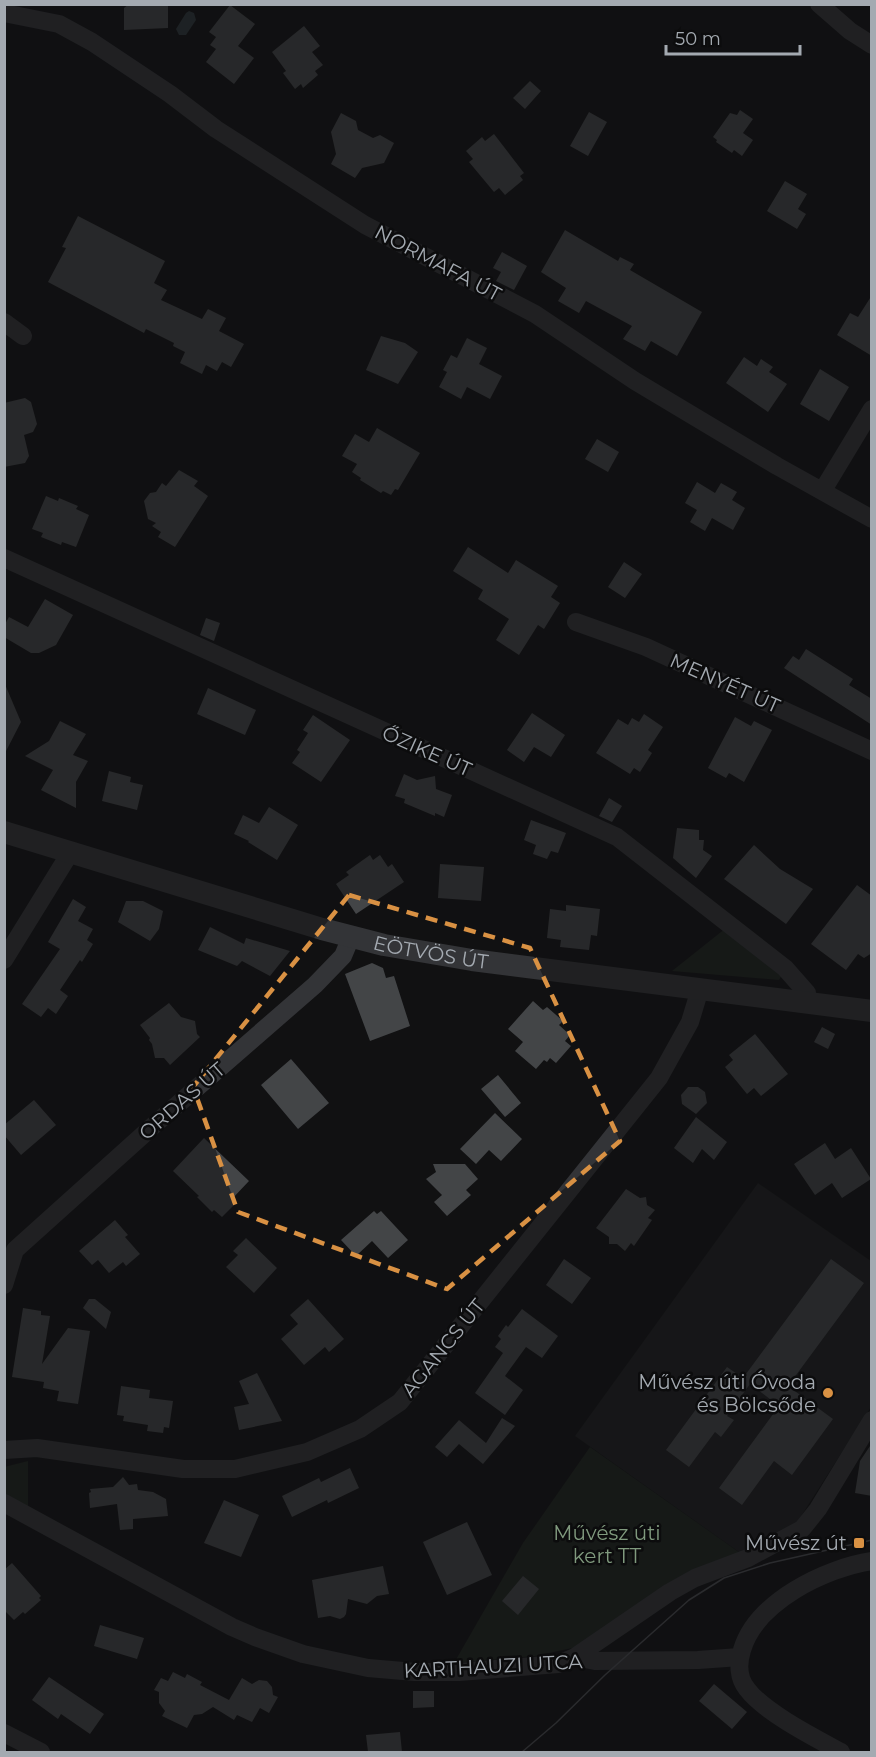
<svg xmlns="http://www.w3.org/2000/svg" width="876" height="1757" viewBox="0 0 876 1757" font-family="Montserrat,sans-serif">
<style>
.built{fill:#1d1e1f}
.green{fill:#1e241e}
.water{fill:#2e373b}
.building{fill:#434547}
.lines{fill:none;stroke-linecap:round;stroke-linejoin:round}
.minor{stroke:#333437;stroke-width:18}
.tertiary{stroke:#333437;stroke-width:22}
.tram{stroke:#4a4c50;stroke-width:1.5}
.marked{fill:none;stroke:#d99143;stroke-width:4.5;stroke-dasharray:12 8;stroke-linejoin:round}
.poi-dot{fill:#d99143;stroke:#0c0c0d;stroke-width:2}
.labels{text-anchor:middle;stroke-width:5;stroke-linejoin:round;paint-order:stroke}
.street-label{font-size:20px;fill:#a4aab1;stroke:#0c0c0d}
.poi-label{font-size:20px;fill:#a4aab1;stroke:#0c0c0d;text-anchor:end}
.park-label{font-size:20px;fill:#809a7e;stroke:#0c0c0d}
</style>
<rect width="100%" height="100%" fill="#111112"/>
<path class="built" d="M758,1183L871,1261V1407L798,1521L743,1555L575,1436Z"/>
<path class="green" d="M726,928L782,975L779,980L672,971Z
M590,1447L743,1555L577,1647L535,1656L454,1663L523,1543Z
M28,1461V1507L5,1495L4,1467Z"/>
<path class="water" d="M189,11L194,13L196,20L186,35H179L176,29L186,13Z"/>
<path class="building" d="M129,4H168V28L124,30V8Z
M230,5L255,24L238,46L254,58L234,84L206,62L216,49L210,45L216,37L209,32Z
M304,26L320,46L312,52L323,65L315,71L318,75L303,88L301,84L295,89L283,73L286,71L272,52Z
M530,81L541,91L525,109L513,98Z
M740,110L753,119L743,133L753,140L742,156L734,150L732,153L716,142L717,140L713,137L730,113L737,115Z
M589,112L607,122L588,156L570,146Z
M341,113L356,121L358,130L373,138L380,135L394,143L384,163L362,168L355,178L331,164L336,154L331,132Z
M494,134L524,173L520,176L523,180L505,195L499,188L494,192L469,162L473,159L466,151L482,137L485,141Z
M785,181L807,194L798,209L806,214L797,229L767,211Z
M78,216L165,261L154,283L167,290L161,300L202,319L208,309L226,318L219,331L244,344L231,367L222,362L217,371L206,365L202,374L180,363L185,352L173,346L174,343L146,329L144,333L48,282L66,248L62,247Z
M565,230L618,261L620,257L634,264L630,270L702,312L677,356L651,341L645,351L623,339L632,326L586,301L579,313L558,301L566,288L541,272Z
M502,252L527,266L514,290L496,281L501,272L493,268Z
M872,295V356L837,335L850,313L858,317Z
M381,336L405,343L418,352L398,384L366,370Z
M467,338L487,348L479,364L502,376L490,399L467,387L461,399L439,387L447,372L443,370L451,355L457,358Z
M744,357L757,366L761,359L773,367L769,372L787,384L768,412L726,383Z
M820,369L849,387L829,421L800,404Z
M25,398L31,402L37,424L33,432L24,435L29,456L25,463L4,467V403Z
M377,428L420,453L398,490L395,489L391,495L383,491L381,493L360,480L361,478L352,472L357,464L342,456L355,434L369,442Z
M597,439L619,452L608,472L585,459Z
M179,470L198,481L194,486L208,496L175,547L158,537L161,532L152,526L156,523L148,519L144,501L150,493L156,492L162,483L166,486Z
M697,482L715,493L721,483L737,492L732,500L745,508L733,530L712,518L705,531L690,522L697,510L685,503Z
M46,496L58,501L59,498L78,506L76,509L89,515L76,547L62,542L61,545L41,537L43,533L32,529Z
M468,547L508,573L516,560L558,586L551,597L560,603L544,629L538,625L519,655L496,640L509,619L478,599L483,590L453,571Z
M624,562L642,574L625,598L608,587Z
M45,599L73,615L56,645L39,653H31L4,637V626L9,617L28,627Z
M206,618L220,623L214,641L200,635Z
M806,649L853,679L849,685L872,699V725L784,668L793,656L799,660Z
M4,682L21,722L4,755Z
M208,688L256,710L245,735L197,714Z
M532,713L565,735L551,757L534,747L524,762L507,750Z
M644,714L663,727L648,750L652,753L640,772L634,768L630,774L596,753L618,719L628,725L632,718L639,722Z
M313,715L350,740L321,782L292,763L300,752L297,750L308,733L303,730Z
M735,717L751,726L754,721L772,730L744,782L729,773L726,778L708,768Z
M60,721L86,734L73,755L88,761L76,782V808L41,790L53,770L25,756L49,741Z
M109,771L131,777L130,782L143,785L137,810L102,801Z
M404,774L417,780L435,776L436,789L452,795L444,817L435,813V816L404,803L405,799L395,796Z
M609,798L622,806L612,822L599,816Z
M269,807L298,825L277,860L248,842L249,841L234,834L243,815L259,823Z
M531,820L566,833L558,853L551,851L547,859L533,854L536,845L524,840Z
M677,828L699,830V840H704L703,850L712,856L696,878L673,858Z
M754,845L780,869L813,889L786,924L724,879Z
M370,855L373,860L380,855L388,867L392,864L404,882L356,914L336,884L349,875L346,872Z
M440,864L484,867L481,901L438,898Z
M857,885L872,896V953L864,958L858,954L846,970L811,944Z
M73,899L86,907L78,921L93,929L87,940L93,944L82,962L80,960L60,990L68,996L56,1014L48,1008L41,1017L22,1004L60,949L48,942Z
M126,901H143L163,911L159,929L150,941L118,922Z
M566,905L600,909L597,936L591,935L589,950L560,947L561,940L547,938L550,909L566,911Z
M210,927L244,944L246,938L290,951L270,976L242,961L237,966L198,950Z
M372,963L383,968L386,978L394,976L410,1026L370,1041L345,974Z
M533,1001L543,1010L547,1007L563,1021L559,1025L570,1035L565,1041L571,1046L556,1063L550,1058L547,1062L544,1060L536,1069L515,1051L523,1042L508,1029Z
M169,1003L181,1017L195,1021L197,1034L200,1037L170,1065L164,1058H155L152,1044L149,1040L150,1038L140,1025Z
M822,1027L835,1034L828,1049L814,1042Z
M755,1034L788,1074L761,1096L754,1088L747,1094L725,1067L733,1060L729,1055Z
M291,1059L329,1103L298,1129L261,1085Z
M498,1075L521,1103L505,1117L481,1089Z
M688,1087H698L705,1092L707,1103L696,1114L682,1104L681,1095Z
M34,1100L56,1125L21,1155L4,1135V1125Z
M495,1113L522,1139L501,1161L489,1150L476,1164L460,1149Z
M696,1117L727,1142L714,1160L702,1149L693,1163L674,1148Z
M204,1138L249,1181L231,1200L235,1204L222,1217L214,1210L212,1212L197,1197L199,1196L173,1171Z
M825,1143L835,1159L851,1148L871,1179L842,1198L832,1183L815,1195L794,1164Z
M433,1164H465L478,1179L466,1190L471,1195L447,1216L434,1202L442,1195L426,1179L436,1172Z
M626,1189L640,1198L646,1197L647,1205L655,1210L648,1218L652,1220L634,1246L631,1243L625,1251L617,1244H609V1237L596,1228Z
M374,1211L377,1214L381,1211L408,1240L388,1258L372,1241L356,1256L341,1240Z
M115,1220L128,1235L125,1237L140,1254L126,1266L123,1262L109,1273L98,1260L92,1265L79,1251Z
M246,1238L277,1268L254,1293L226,1267L238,1255L233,1251Z
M564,1259L591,1278L572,1304L546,1285Z
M831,1259L864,1283L788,1386L833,1419L792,1475L774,1461L742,1505L719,1488L779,1406L750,1384L727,1416L734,1420L721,1437L715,1432L689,1467L666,1450L727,1367L743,1378Z
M89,1299H95L111,1312L106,1329L83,1308Z
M308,1299L344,1339L329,1352L325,1347L304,1365L281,1339L298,1324L290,1315Z
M23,1308L41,1311V1315L50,1316L42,1364L68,1328L90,1331L78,1404L57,1401L59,1391L43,1388L44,1382L12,1377Z
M522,1309L558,1336L542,1358L526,1347L505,1376L523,1390L505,1415L475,1393L503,1353L495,1347L501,1339L498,1336L506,1325L508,1327Z
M257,1373L282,1421L239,1430L234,1407L249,1404L239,1381Z
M121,1386L150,1390L149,1398L173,1401L169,1428L164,1427L163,1433L147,1431L148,1425L123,1421L124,1416L117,1415Z
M502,1418L515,1426L483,1464L459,1444L447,1457L435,1447L459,1420L486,1443Z
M872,1443V1496L855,1493L860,1461Z
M350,1468L359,1488L328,1503L327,1500L292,1517L282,1496L319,1478L321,1482Z
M123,1477L129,1485L137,1484L138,1490L153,1492L166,1499L168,1516L133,1519V1529L120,1530L117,1504L90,1508L89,1493L91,1492L90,1489L113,1487Z
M224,1500L259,1515L241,1557L204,1543Z
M467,1522L492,1575L447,1595L423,1542Z
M12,1563L41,1596L39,1598L41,1600L25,1614L23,1612L14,1620L4,1610V1570Z
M383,1566L389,1594L377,1596L367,1604L348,1599L346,1614L344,1617L340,1619L330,1616L318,1618L312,1580Z
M523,1576L539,1589L518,1615L502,1601Z
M100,1625L144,1638L137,1659L94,1646Z
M173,1672L185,1678L187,1674L202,1682L200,1685L229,1700L242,1678L252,1684L259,1680L267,1681L272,1687L273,1695L278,1697L269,1713L260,1708L252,1722L237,1715L234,1720L213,1707L202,1714L194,1715L187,1728L162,1716L165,1711L159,1703V1692L154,1690L161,1678L168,1681Z
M49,1677L104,1714L90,1734L61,1714L58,1719L32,1700Z
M714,1684L747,1712L732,1729L699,1701Z
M413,1691H434V1707L413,1708Z
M400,1732L402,1752H368L366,1735Z"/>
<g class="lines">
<path class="minor" d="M819,4L850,31L872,45
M4,13L59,24L92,42L170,94L216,129L365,225L535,314L635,381L777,466L872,519
M4,322L23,336
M823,490L872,409
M4,558L617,837L785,968L807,993L806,1003
M576,622L646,647L872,751
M4,960L70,853
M15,1250L154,1125L315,985L343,956L351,937
M4,1285L15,1250
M4,1450L37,1448L183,1469H235L307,1452L360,1429L400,1402L659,1078L690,1022L700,989
M4,1503L232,1627L255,1637L303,1654L368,1668L415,1672H459L558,1664L575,1657L595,1661L698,1660L740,1657
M575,1657L670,1592L695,1578L748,1558L802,1529L818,1509L872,1420
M4,1733L41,1752
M841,1752C815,1738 764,1712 747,1689C738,1678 738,1663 742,1650C756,1602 825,1568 872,1561"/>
<path class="tertiary" id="s1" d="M4,832L322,929L384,945L472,960L872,1011"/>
<path class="tram" d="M522,1752L556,1723L605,1675L689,1600L724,1578L770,1563L872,1540"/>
</g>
<path d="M0 0H876V1757H0ZM349,895L530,948L620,1141L447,1289L238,1212L193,1087Z" fill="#111112" fill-opacity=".55" fill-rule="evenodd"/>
<path class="marked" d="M349,895L530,948L620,1141L447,1289L238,1212L193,1087Z"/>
<g class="poi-dot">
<circle cx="828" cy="1393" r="6"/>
<rect x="853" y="1537" width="12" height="12" rx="3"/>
</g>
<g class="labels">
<g class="street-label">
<text transform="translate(438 263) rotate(28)" y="7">NORMAFA ÚT</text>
<text transform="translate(725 683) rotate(24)" y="7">MENYÉT ÚT</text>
<text transform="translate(427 751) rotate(24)" y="7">ŐZIKE ÚT</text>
<text dy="7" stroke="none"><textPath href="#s1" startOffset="444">EÖTVÖS ÚT</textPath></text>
<text transform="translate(182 1101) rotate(-41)" y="7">ORDAS ÚT</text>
<text transform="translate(443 1348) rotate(-51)" y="7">AGANCS ÚT</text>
<text transform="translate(493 1666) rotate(-3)" y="7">KARTHAUZI UTCA</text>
</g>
<g class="poi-label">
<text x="816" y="1389">Művész úti Óvoda<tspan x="816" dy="23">és Bölcsőde</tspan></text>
<text x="847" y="1550">Művész út</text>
</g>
<g class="park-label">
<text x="607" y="1540">Művész úti<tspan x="607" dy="23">kert TT</tspan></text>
</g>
</g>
<rect width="876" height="1757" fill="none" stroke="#a4aab1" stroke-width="12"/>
<path d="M666 45v9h134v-9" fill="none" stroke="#a4aab1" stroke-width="3"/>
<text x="675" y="45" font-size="18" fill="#a4aab1" stroke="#0c0c0d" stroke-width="4.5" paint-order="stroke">50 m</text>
</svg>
